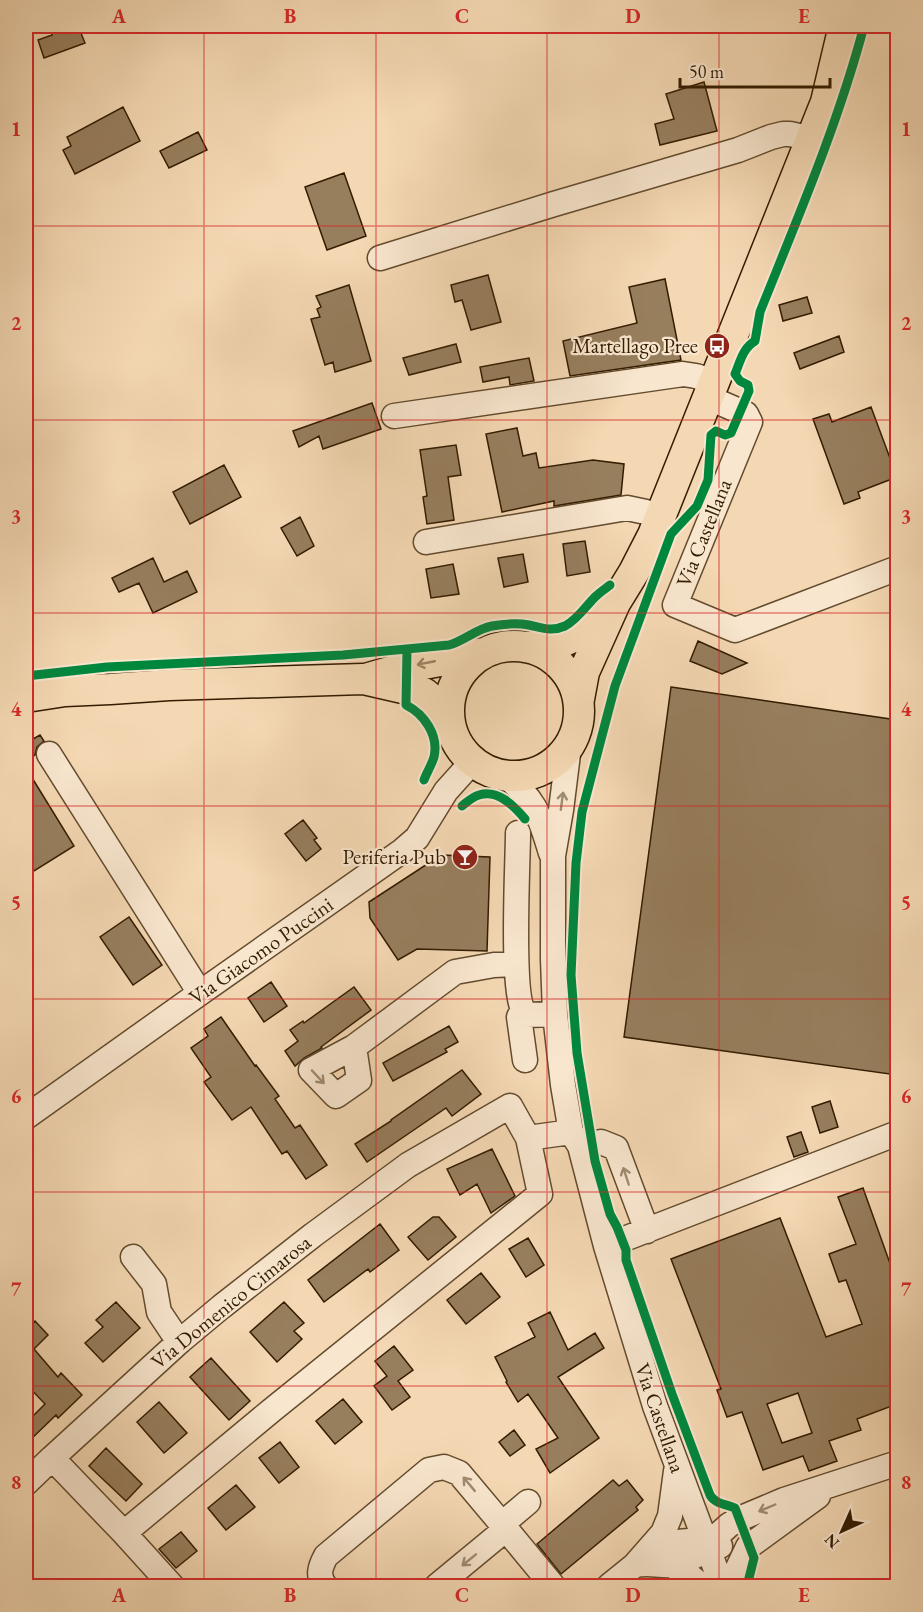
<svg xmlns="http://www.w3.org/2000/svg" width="923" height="1612" viewBox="0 0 923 1612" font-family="'EB Garamond',serif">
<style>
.building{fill:#977e5d;stroke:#331c00;stroke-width:1.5;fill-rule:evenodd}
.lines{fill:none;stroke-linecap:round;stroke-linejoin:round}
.minor-casing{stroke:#634b2d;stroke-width:27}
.major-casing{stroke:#331c00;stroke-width:33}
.minor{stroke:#f8e6ce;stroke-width:24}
.major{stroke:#f4d8b3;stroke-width:30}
.cycleway-casing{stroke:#f8e6ce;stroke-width:13}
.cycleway{stroke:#00873e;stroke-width:9}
.oneway{stroke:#9d8362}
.oneway2{stroke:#9f8b71}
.grid{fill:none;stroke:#d62828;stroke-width:1.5;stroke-opacity:0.55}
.labels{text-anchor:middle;stroke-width:4.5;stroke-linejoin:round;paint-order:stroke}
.poi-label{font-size:21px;fill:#331c00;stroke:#f8e6ce;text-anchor:end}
.street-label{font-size:21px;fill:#331c00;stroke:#f8e6ce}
.neatline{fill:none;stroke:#d62828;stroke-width:2}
.grid-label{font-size:20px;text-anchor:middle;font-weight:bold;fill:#d62828}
</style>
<rect width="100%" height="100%" fill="#f4d8b3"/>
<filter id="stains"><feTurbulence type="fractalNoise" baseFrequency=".00333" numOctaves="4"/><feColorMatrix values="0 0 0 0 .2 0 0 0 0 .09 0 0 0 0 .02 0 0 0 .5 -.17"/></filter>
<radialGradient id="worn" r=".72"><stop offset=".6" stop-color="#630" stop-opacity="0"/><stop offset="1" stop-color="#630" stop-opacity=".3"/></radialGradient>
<path class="building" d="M48,26H78L85,43L44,58L38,40L52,35Z
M704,82L717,131L660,145L655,124L674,119L666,94Z
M123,107L140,141L75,174L63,150L71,146L67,137Z
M198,132L207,150L169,168L160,151Z
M344,173L366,236L327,250L305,187Z
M488,275L501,322L471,330L462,300L455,302L451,285Z
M665,279L681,360L570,376L563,341L637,323L629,287Z
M349,285L371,361L335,372L333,362L325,365L311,319L320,317L317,309L321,307L316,296Z
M807,297L812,313L783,321L779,305Z
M839,336L844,352L800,369L794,353Z
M456,344L461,362L409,375L403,358Z
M529,358L534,381L510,385L509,377L483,382L480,367Z
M372,403L381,429L323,449L319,436L299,447L293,431Z
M871,407L897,477L858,492L860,498L844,504L813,419L829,414L832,422Z
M517,428L523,456L536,453L539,468L593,460L624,464L621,495L554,506V501L502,512L486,434Z
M456,445L461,475L448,477L454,520L427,524L423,497L427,496L420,450Z
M224,465L241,497L190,524L173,492Z
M300,517L314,546L297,556L281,528Z
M585,541L590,572L567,576L563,544Z
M523,554L528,582L504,587L498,558Z
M153,558L164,582L187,571L197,592L153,613L139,583L119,592L112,578Z
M453,564L459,594L431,598L426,569Z
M698,641L747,663L722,674L690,661Z
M671,687L897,720V1075L624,1037Z
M40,735L44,741L37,747L35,755L26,761V743Z
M26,768L74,846L26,876Z
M303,820L317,838L314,840L321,849L306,861L285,834Z
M441,855L490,857L487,951L417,949L398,960L370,918L369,902Z
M129,917L162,965L133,985L100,937Z
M271,982L287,1006L264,1022L248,998Z
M354,987L371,1010L321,1047L322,1048L304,1058L295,1066L285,1051L298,1041L290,1030L303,1021L304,1023Z
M221,1017L255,1066L256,1065L279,1096L275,1099L295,1128L300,1125L327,1165L306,1179L287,1151L282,1154L251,1107L232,1120L204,1082L211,1077L191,1048L208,1036L204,1029Z
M449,1026L458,1042L445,1049L447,1052L393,1081L383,1063Z
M462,1070L481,1094L452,1116L446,1108L367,1162L355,1144L391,1121V1120Z
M830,1101L838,1127L820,1133L812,1107Z
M801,1132L808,1152L794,1157L787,1137Z
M492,1149L515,1196L491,1213L477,1184L460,1195L447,1169Z
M863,1188L897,1283V1404L857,1419L861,1430L829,1441L837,1461L809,1471L803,1456L763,1470L742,1412L727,1417L717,1390L721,1389L671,1259L780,1218L826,1337L862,1324L846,1280L839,1282L829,1254L856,1244L838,1197ZM798,1393L812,1433L782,1443L767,1404Z
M433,1217H439L456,1237L428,1260L408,1237Z
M380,1224L399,1250L370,1272L368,1269L324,1302L308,1280Z
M528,1238L544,1265L526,1277L509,1249Z
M481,1273L500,1297L466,1324L447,1300Z
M116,1302L140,1328L103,1362L85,1343L103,1327L96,1320Z
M284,1302L304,1323L294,1331L302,1339L277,1362L250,1332Z
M550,1312L568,1350L595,1333L604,1348L558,1377L599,1438L550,1473L536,1449L558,1438L528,1394L518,1402L506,1382L507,1381L495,1357L535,1337L528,1323Z
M35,1321L48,1335L34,1349L58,1377L61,1373L82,1395L58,1418L56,1415L26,1444V1423L45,1404L26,1384V1330Z
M394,1346L413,1370L398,1381L410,1397L392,1410L374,1386L387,1376L375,1361Z
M211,1358L250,1401L229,1420L190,1377Z
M343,1399L362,1422L335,1444L316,1421Z
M159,1402L187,1433L164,1453L137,1422Z
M514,1430L525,1445L510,1456L499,1442Z
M280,1442L299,1467L279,1483L259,1458Z
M106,1448L142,1484L126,1501L89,1466Z
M613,1480L619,1486L627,1480L643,1500L636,1507L638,1510L561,1574L537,1544Z
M236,1485L255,1507L226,1530L208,1508Z
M181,1532L197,1551L176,1568L159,1549Z"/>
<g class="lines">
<g class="minor-casing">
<path id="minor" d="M380,258L554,204L738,150L771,137L783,134H790L799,136L810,141
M707,397L746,414L750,422L675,605L735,630L898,568
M394,416L683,374L696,376L714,382
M426,542L627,508L646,512L660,517
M569,746L561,810L553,856V959L555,1014L563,1085L571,1132L580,1146L606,1246L655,1406L722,1586
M49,754L200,993
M504,775C536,799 540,817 551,853
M518,833C518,863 510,999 526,1015L555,1014
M522,1011L519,1017L525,1060
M354,1047L359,1080L336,1096L311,1070L354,1047L455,972L494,965L516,964
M510,1106L528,1138L540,1194L272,1410L124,1533L52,1458L179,1342L221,1307L313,1235L408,1165Z
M26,1117L200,993L402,851L417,838L446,791L473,761
M528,1138L571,1132
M580,1146L601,1142L616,1148L647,1231
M606,1246L898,1133
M133,1257L154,1284L159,1312L179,1342
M26,1483L52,1458
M502,1524L528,1502
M124,1533L172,1586
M651,1548L678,1542L689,1541L720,1546
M635,1565C650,1562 658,1566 671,1565C679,1564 688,1560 695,1556L729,1525L739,1519L784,1500L898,1463
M671,1565L686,1573L702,1586
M325,1586C317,1576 320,1567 326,1556L429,1470L444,1467L459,1473L506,1529
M437,1586L506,1529L553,1586
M609,1586L635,1565L663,1533L670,1516L676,1471
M735,1586L738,1568L748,1547L818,1496"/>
</g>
<g class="major-casing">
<path id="major" d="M449 711a65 65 0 1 1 130 0a65 65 0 1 1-130 0Z
M525,647C533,646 542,647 550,645C575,641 592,623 611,607
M369,678L407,667L484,653
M26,697L65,691L110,689L169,685L363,679L424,693L437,704L451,727
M579,699L584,672L615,603L634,572L653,535L826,102L844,26"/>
</g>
<use href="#minor" class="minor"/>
<use href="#major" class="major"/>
<g class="cycleway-casing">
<path id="cycleway" d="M407,650L406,705C424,714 439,735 434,757C432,764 427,772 424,780
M26,676L107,667L343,655L449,645C464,641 476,629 492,626C503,624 517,623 529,625C543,628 551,632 565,626C577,620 586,606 595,597C600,592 605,589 610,585
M462,806C467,802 472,797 479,795C498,789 514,806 525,819
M747,1586L754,1558L735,1508C726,1504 715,1504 710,1495L672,1394L626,1260V1250L617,1227L610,1214L595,1161L577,1053L571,975L576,863L582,812L615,686L671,534L697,506L708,480L711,435L716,431L725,435L731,433L749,391L748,385L740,381L735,374C740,362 743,348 755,341L760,312C798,217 838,124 864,26"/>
</g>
<use href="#cycleway" class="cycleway"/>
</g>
<defs><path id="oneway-shaft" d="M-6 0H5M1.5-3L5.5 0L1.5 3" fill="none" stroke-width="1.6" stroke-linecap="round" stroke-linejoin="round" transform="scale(1.5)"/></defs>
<use class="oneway" href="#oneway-shaft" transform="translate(426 663) rotate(169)"/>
<g class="oneway2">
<use href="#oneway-shaft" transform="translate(562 801) rotate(-82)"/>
<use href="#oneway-shaft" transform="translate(318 1077) rotate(47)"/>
<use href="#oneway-shaft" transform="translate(626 1176) rotate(-108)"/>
<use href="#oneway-shaft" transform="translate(469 1484) rotate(-130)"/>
<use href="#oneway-shaft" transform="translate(767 1508) rotate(157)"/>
<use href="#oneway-shaft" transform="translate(469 1560) rotate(141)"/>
</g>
<path class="grid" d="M204,26V1586M376,26V1586M547,26V1586M719,26V1586M26,226H898M26,420H898M26,613H898M26,806H898M26,999H898M26,1192H898M26,1386H898"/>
<defs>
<g id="bus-disc" transform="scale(1.35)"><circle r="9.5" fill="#8f2418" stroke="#f8e6ce"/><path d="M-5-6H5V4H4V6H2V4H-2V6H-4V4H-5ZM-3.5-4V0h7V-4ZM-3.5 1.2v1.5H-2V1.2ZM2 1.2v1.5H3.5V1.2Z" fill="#fff"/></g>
<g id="bar-disc" transform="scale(1.35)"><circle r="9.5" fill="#8f2418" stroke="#f8e6ce"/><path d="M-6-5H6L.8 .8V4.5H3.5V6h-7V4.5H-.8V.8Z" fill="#fff"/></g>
</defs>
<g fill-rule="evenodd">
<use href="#bus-disc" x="717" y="346"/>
<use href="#bar-disc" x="465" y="857"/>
</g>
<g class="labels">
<g class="poi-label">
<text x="698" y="353">Martellago Pree</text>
<text x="446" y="864">Periferia Pub</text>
</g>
<g class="street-label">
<text transform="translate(704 533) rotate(-68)" y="7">Via Castellana</text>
<text transform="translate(261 951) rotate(-35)" y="7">Via Giacomo Puccini</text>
<text transform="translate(231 1302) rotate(-39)" y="7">Via Domenico Cimarosa</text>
<text transform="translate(660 1418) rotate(71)" y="7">Via Castellana</text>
</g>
</g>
<rect width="923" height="1612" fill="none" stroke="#f4d8b3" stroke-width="66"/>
<g transform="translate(842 1531) rotate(225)" stroke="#f8e6ce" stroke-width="4.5" paint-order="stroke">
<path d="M0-4.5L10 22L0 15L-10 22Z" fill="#331c00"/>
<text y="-9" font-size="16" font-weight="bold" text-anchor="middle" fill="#331c00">N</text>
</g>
<path d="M680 78v9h150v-9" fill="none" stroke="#331c00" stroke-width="3"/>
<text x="689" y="78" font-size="18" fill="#331c00" stroke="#f8e6ce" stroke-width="4.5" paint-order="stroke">50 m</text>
<rect x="33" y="33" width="857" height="1546" class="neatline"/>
<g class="grid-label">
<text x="119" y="23">A</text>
<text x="290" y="23">B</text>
<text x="462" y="23">C</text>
<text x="633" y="23">D</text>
<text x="804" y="23">E</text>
<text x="16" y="136">1</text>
<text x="906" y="136">1</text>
<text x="16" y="330">2</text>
<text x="906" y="330">2</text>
<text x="16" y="523">3</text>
<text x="906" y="523">3</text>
<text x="16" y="716">4</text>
<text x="906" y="716">4</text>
<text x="16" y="909">5</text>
<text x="906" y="909">5</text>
<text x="16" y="1103">6</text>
<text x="906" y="1103">6</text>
<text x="16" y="1296">7</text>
<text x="906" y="1296">7</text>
<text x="16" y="1489">8</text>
<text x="906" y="1489">8</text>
<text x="119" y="1602">A</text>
<text x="290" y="1602">B</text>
<text x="462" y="1602">C</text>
<text x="633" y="1602">D</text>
<text x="804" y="1602">E</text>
</g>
<rect width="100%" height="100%" filter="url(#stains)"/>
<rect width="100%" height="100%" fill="url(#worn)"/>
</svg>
